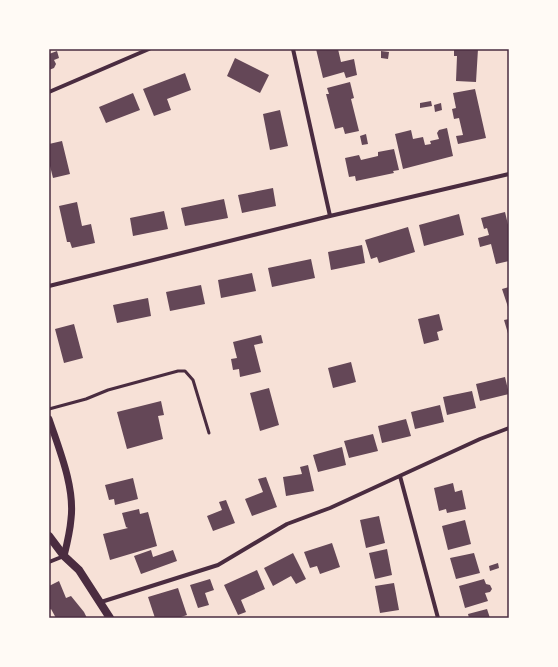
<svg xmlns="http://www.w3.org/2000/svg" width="558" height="667" viewBox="0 0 558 667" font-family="'Noto Sans',sans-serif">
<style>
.building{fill:#644757}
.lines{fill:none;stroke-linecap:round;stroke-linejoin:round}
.service{stroke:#4a2c40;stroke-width:3}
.minor{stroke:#4a2c40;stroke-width:4}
.tertiary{stroke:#4a2c40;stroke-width:7}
.secondary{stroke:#4a2c40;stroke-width:8}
.neatline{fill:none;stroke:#4a2c40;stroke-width:1.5}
</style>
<rect width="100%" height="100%" fill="#f7e1d7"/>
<path class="building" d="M316,49H338L341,62L354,59L357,75L346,78L344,72L323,78Z
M454,49H478L476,82L456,81L457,56H454Z
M57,51L59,58L54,60L56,64L54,68L49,70V54Z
M381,51L389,52L388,59L381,58Z
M235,58L269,75L260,93L227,76Z
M185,73L191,90L167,99L171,110L154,116L143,89Z
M350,82L354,98L351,99L359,131L345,134L343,127L335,129L326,94H329L327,88Z
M475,89L486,138L458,144L456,136L463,135L459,118L454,119L452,109L456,108L453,93Z
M133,93L140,110L106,123L99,107Z
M431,101L432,106L420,108V103Z
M441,103L442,110L435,112L434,105Z
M280,110L288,146L270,150L263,114Z
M447,128L453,156L403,169L395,134L411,130L413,139L423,137L425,145L431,144L430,141L439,139L437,133L439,130Z
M366,134L368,144L362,145L360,136Z
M62,141L70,174L53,178L49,162V144Z
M394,149L399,170L393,171L394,173L356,181L355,176L349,177L345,158L359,155L361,160L378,156V152Z
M273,188L276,206L242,213L238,195Z
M224,199L228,218L185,226L181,208Z
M77,202L82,226L91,224L95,243L72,248L70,242H67L59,206Z
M164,211L168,229L133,236L130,218Z
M505,212L509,229V261L496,264L491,244L480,247L478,238L489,235L487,228L484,229L481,218Z
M459,214L464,235L424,246L419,225Z
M408,227L415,252L379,263L377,257L371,259L365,240Z
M362,245L365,263L331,270L328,252Z
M311,259L315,278L272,287L268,268Z
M252,273L256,291L221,298L218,280Z
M201,285L205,304L170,311L166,292Z
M509,287V310L502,289Z
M148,298L151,316L117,323L113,305Z
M439,314L443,330L437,332L439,340L424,344L418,319Z
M509,319V337L504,320Z
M74,324L83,358L64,363L55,329Z
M261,335L263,343L254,345L261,372L240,377L239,369L233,370L231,359L237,358L233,342Z
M351,362L356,382L333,388L328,368Z
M505,377L509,394L480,401L476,384Z
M269,388L279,425L260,431L250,393Z
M472,391L476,408L447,415L443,397Z
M161,401L164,415L158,416L163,439L127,449L117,412Z
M440,405L444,422L415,429L411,412Z
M406,419L411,436L382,443L378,426Z
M373,434L378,451L349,458L344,441Z
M342,447L346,465L318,472L313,455Z
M308,465L314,491L286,496L283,477L302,474L300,467Z
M266,477L277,507L252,516L245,499L263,492L258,479Z
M133,478L138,499L115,505L114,499L109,500L105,485Z
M453,483L455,492L462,490L466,509L447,513L446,509L439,511L434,488Z
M226,500L235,523L213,531L207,516L222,510L219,502Z
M139,509L140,514L148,512L157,546L110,560L103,534L128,528L126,527L122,513Z
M379,516L385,543L366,548L360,520Z
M465,520L471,544L448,550L442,526Z
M332,543L340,567L320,574L317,566L310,568L304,552Z
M387,549L392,575L375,579L369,553Z
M151,550L153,557L173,550L177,561L141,574L134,556Z
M293,553L306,579L296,584L291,576L273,586L264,568Z
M474,553L480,573L456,579L450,558Z
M498,563L499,568L490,571L489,566Z
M257,570L265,589L241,600L246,612L238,615L224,585Z
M210,579L214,590L205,593L209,605L198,608L190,585Z
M484,579L486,584L490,585L492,589L490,592L485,593L488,601L465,608L459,586Z
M59,581L66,598L71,596L84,612L87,618H56L51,609L49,610V586Z
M394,583L399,610L380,613L375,586Z
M178,588L187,615L178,618H155L148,597Z
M487,609L490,618H469L468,614Z"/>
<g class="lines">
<path class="service" d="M49,409L86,399L108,390L178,371H185L193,380L209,433"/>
<path class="minor" d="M293,49L330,216
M49,92L149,49
M49,286L330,216L509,174
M400,476L438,618
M49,562L64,556
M101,602L218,565L287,524L330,508L480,439L509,428"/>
<path class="tertiary" d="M49,419C59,449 75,487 71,519C70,532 67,544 64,556"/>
<path class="secondary" d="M49,536L64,556L79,570L110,618"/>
</g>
<rect width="558" height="667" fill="none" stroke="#fffaf5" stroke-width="100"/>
<rect x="50" y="50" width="458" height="567" class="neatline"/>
</svg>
